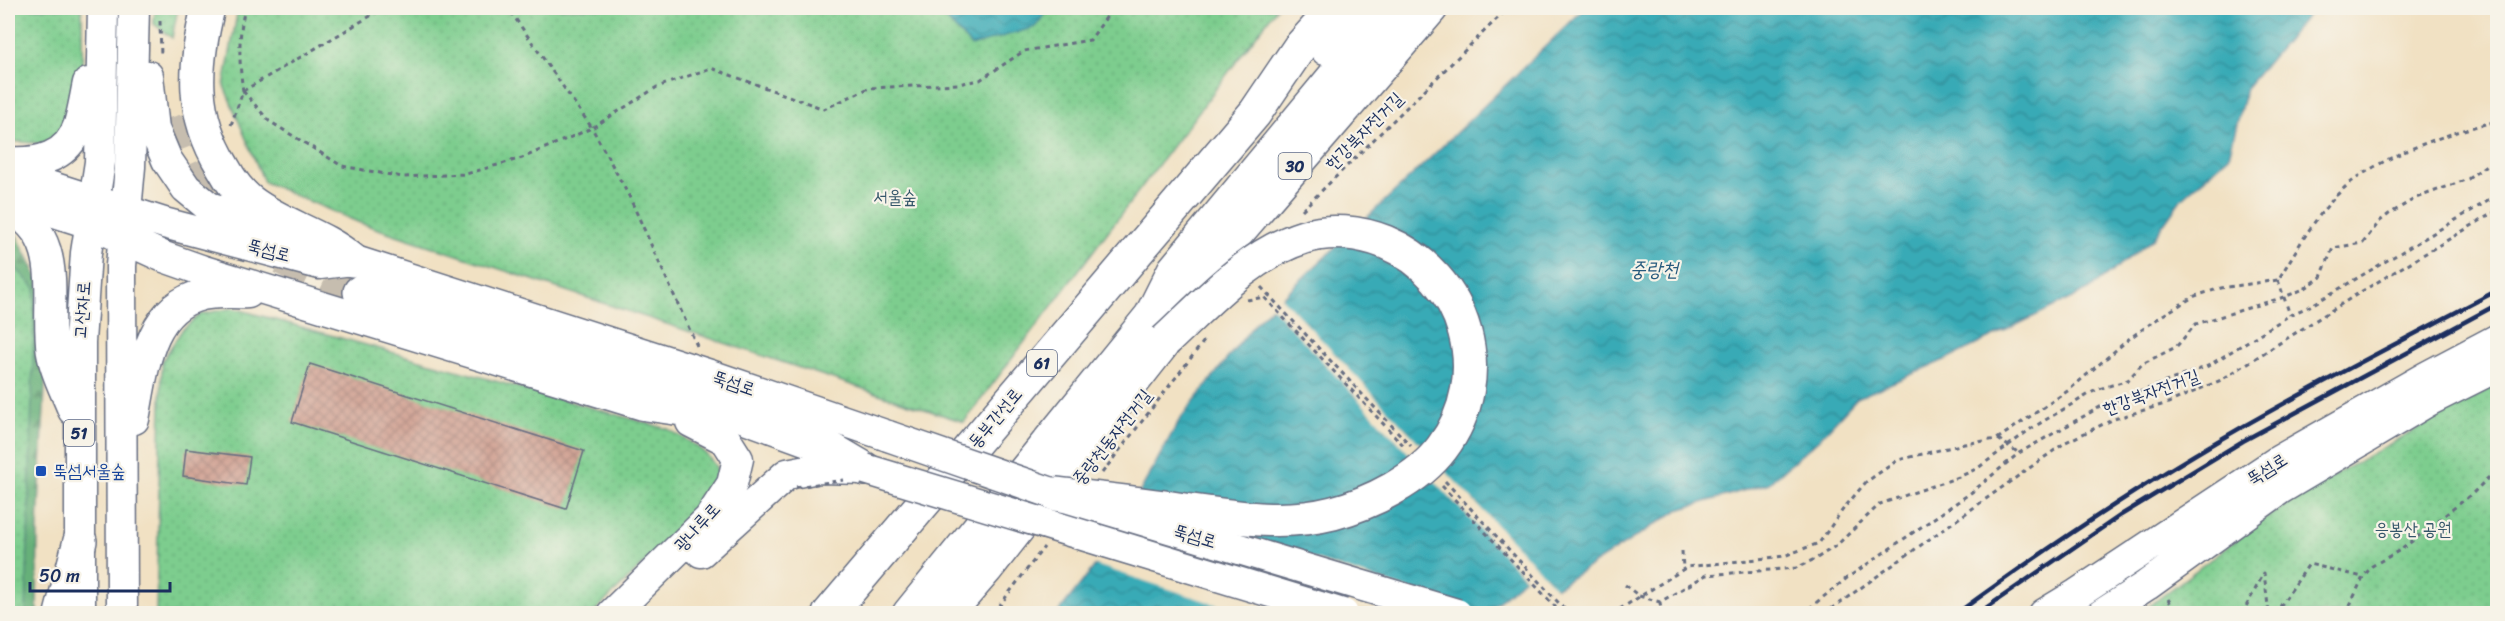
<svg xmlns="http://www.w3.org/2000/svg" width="2505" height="621" viewBox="0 0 2505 621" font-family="Sriracha,'Poor Story',sans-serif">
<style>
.forest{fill:url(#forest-firs);stroke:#40706c;stroke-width:1.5}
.park{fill:url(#park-dots);stroke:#4c7e76;stroke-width:1.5}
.water{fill:url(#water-waves);stroke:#2a6c8a;stroke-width:1.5}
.pier{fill:#f1e1c3}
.building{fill:url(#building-cross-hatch)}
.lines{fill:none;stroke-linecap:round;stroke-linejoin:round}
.highway-tunnel{stroke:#c6bdaf;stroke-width:33;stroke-dasharray:33 16;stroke-linecap:butt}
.major-casing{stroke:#666d81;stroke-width:33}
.highway-casing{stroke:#666d81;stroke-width:36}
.path{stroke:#666d81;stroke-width:3;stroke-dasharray:4.5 4.5;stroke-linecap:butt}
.major{stroke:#fff;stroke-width:30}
.highway{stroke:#fff;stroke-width:33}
.rail{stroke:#1b2f5e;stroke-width:4.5}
.major-bridge-casing{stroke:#666d81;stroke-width:33;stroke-linecap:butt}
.highway-bridge-casing{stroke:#666d81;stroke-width:36;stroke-linecap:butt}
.path-bridge{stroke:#666d81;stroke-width:3;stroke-dasharray:4.5 4.5;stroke-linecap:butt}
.major-bridge{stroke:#fff;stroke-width:30}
.highway-bridge{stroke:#fff;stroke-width:33}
.transit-dot{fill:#1a4fb4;stroke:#f7f3e8;stroke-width:2}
.labels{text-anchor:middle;stroke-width:4.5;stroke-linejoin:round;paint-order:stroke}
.shield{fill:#f7f3e8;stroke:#5d6a87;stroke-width:1.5}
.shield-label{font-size:16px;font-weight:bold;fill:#1b2f5e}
.street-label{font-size:18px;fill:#1b2f5e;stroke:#f7f3e8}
.park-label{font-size:18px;fill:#34566a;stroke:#f7f3e8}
.transit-label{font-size:18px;fill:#164399;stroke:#f7f3e8;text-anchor:start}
.water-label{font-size:20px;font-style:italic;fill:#265a7d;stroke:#f7f3e8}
</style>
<defs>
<pattern id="forest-firs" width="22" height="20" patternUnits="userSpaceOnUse" patternTransform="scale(1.5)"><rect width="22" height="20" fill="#66b079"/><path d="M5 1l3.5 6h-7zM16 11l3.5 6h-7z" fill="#539066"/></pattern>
<pattern id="park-dots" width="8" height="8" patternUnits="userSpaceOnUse" patternTransform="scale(1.5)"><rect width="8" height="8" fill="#7dcd8e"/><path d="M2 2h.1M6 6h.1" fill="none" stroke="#6bb07d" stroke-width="1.8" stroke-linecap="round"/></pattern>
<pattern id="water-waves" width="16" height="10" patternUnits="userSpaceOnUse" patternTransform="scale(1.5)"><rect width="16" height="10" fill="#39aab6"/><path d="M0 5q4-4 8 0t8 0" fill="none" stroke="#2f8b97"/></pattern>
<pattern id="building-cross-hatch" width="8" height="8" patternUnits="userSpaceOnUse" patternTransform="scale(1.5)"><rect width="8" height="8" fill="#ce9b8c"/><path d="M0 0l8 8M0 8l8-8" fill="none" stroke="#a67f76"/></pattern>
</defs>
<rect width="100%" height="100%" fill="#f7f3e8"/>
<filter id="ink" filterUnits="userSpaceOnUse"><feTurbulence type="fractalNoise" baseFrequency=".0167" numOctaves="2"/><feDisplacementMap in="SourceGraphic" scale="12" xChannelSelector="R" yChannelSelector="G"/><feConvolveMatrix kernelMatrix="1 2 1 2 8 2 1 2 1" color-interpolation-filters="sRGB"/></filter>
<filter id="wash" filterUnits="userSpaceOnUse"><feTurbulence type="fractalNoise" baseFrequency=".008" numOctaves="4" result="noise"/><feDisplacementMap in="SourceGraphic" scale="24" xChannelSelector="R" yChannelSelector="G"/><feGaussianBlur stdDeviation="1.35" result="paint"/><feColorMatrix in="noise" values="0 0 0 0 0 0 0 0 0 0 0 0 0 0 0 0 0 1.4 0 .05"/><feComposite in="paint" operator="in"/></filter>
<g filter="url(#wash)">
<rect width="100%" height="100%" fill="#f1e1c3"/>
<path class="forest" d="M8,231L15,232L39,280L46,367L38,526L37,613L8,614Z"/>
<path class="park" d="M8,8H82L83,147L8,141Z
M155,8H178L172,38L154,24Z
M238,8H1277L964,422L360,223L264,182L224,86Z
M8,260L35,288L26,613H8Z
M233,308L668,429C690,442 713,452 721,479L699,510L593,613L156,614L162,361L182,330L201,314Z
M2497,384V613L2139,614L2266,517L2347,468Z"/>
<path class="water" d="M936,8H1049L1035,27L971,46Z
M1585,8H2314L2246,88L2229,156L2182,198L2153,239L2088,290L1949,358L1857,398L1819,439L1769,483L1678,510L1552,590L1530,573L1486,613L1057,614L1109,548L1180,419L1256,322L1427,161Z"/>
<path class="pier" d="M1280,296L1558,590L1551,593L1530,577L1527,580L1270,305Z
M1134,496L1260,542L1481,613L1245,614L1093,564L1106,546Z"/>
<g id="blocks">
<path class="building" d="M310,364L584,451L566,509L292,422Z
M186,449L250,457L246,485L183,476Z"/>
</g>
</g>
<g filter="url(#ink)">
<use href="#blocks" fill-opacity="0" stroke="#666d81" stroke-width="1.5"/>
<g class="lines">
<path class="highway-tunnel" d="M183,114C195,157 213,195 244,227
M281,258L333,284L360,292"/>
<g class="major-casing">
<path id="major" d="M148,76L154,129L167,160L186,188L209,207L288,233
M8,162C38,164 68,158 79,124C83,111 85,97 88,83
M8,173L164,223L320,264L352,260L710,375L888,436
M8,197L92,224L164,257L201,270L643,405L692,412L720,421
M8,208C68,237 44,300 52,353C55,372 66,392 73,410
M134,419C143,374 147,307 202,295C218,291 232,294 248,293
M701,552L787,474L818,468L865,469
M80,614V342L86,253L100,162L103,8
M122,614L121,266L130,167L134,8
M612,614L709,519L732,484L738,459L726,440L691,422
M2044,614L2077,594L2278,461L2426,377L2498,339
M2102,614L2147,585L2280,489L2428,401L2498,366"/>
</g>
<g class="highway-casing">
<path id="highway" d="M208,8C194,66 190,113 223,167C230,180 240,194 252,203C283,226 322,235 352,260
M1327,49L1363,8
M360,292L667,388L826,446L865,469
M1160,309L1193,284L1431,8
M61,614L80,541
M829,614L1255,113L1299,48L1335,8
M909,614L1151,316L1174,270L1334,77L1396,8
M947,614L986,569L1165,341"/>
</g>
<path class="path" d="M160,21L161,57
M243,91L269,121L342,166L402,177L466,174L522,158L592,128L508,8
M243,91C239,63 238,36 245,8
M231,125L243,91L384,8
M1302,210L1508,8
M8,275L11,273
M2278,280L2290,315
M1261,287L1411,446
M1247,300L1264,297L1406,448
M697,346L629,196L592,128L657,87L711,68L824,109L869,88L958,84L980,80L1024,51L1090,40L1113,8
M1998,439L2019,453
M1102,473L1204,341
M1445,481L1569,614
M1442,486L1562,614
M1682,551L1683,569
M1625,585L1639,596L1660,602L1706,575L1796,568L1817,558L1837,545L1880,504L1959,477L1978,468L2032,428L2096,390L2128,380L2142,364L2176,347L2196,324L2284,297L2304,289L2321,277L2333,248L2363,243L2380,221L2389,214L2416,198L2468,179L2498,156
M2168,599L2177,614
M1660,602L1661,610
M993,614L1044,547
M1612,614L1687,567L1784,556L1819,543L1844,508L1866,482L1898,460L1964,444L1997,439L2069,390L2130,338L2163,315L2195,296L2221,288L2278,280C2297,249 2315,216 2342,190C2375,158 2452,131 2498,121
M1802,614L1847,578L1972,492L2019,453L2100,407L2208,366L2290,315L2310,306L2498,195
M1824,614L2066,442L2114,419L2168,403L2221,380L2359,293L2498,210
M2242,614L2264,573L2269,614
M2275,614L2309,564L2363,577
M2346,614L2363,577L2372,566L2402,549L2473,493L2498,468"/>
<use href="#major" class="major"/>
<use href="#highway" class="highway"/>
<path class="rail" d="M1956,614C2033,558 2112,504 2194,455C2293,396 2396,344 2498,290
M1977,614L2121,515L2243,441L2498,304"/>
<g class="major-bridge-casing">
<path id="major-bridge" d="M888,436L1055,494L1457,614
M865,469L1343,614"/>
</g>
<g class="highway-bridge-casing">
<path id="highway-bridge" d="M1055,494C1100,499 1146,504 1191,511C1239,518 1286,525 1333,513C1371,503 1418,480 1442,448C1496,376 1467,276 1385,242C1360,232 1330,229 1304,237C1249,254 1206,303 1165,341"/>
</g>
<path class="path-bridge" d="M796,487L844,480"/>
<use href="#major-bridge" class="major-bridge"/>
<use href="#highway-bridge" class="highway-bridge"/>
</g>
</g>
<rect class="transit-dot" x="35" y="465" width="12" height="12" rx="3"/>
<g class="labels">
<g class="shield">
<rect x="1278.5" y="153" width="33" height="26" rx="4.5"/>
<rect x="1027" y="350" width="30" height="26" rx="4.5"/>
<rect x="64" y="420" width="30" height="26" rx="4.5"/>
</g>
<g class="shield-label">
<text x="1295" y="172">30</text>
<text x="1042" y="369">61</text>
<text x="79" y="439">51</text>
</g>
<g class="street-label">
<text transform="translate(1364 131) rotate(-45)" y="6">한강북자전거길</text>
<text transform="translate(269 250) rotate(15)" y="6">뚝섬로</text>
<text transform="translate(82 310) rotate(-86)" y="6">고산자로</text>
<text transform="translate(734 383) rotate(19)" y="6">뚝섬로</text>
<text transform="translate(2151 392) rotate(-20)" y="6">한강북자전거길</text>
<text transform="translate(995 418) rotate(-50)" y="6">동부간선로</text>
<text transform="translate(1112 437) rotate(-52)" y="6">중랑천동자전거길</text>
<text transform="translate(2267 469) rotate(-32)" y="6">뚝섬로</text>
<text transform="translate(697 527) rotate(-48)" y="6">광나루로</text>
<text transform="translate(1195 536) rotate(17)" y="6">뚝섬로</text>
</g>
<g class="park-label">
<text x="895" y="203">서울숲</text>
<text x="2413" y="535">응봉산 공원</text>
</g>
<g class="transit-label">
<text x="53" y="477">뚝섬서울숲</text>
</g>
<g class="water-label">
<text x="1654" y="276">중랑천</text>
</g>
</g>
<rect width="2505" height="621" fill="none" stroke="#f7f3e8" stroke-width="30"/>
<path d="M30 582v9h140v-9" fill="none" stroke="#1b2f5e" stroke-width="3"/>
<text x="39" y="582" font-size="18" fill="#1b2f5e" stroke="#f7f3e8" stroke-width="4.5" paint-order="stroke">50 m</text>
</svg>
